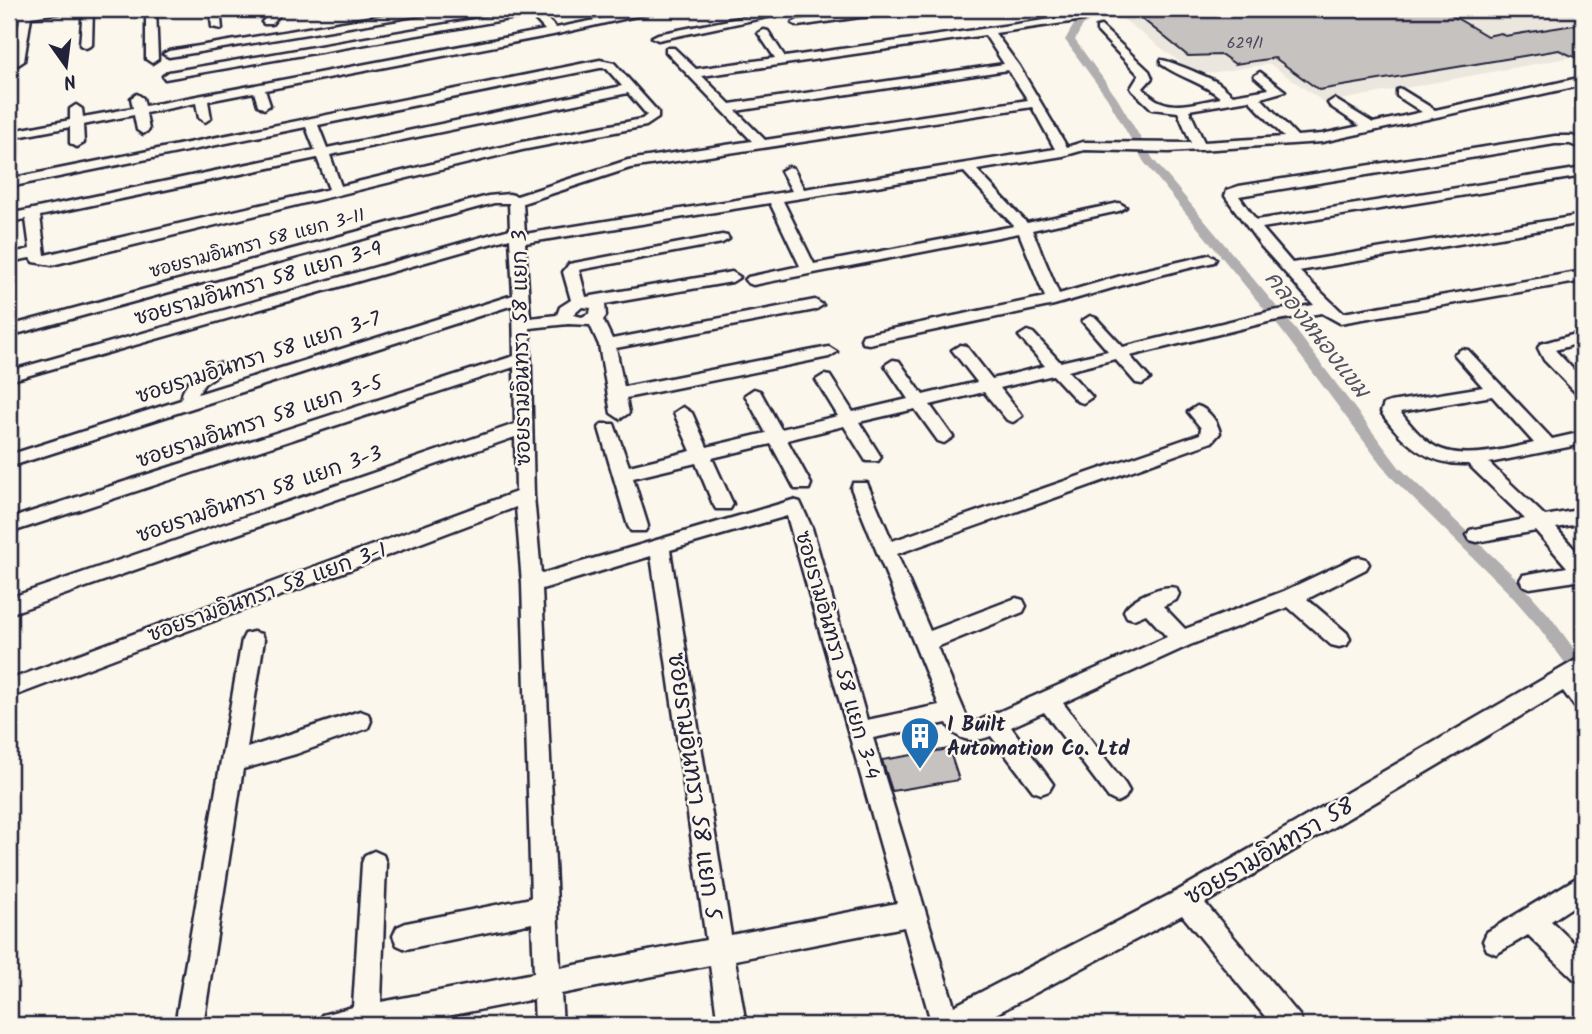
<svg xmlns="http://www.w3.org/2000/svg" width="1592" height="1034" viewBox="0 0 1592 1034" font-family="Kalam,'Playpen Sans Thai',sans-serif">
<style>
.built{fill:#ebe7df}
.lines{fill:none;stroke-linecap:round;stroke-linejoin:round}
.canal{fill:#b1aeb0;fill-rule:evenodd}
.building{fill:#c6c2c0;stroke:#22223b;stroke-width:2}
.minor-casing{stroke:#22223b;stroke-width:5}
.minor{fill:#fbf7ec;fill-rule:evenodd}
.labels{text-anchor:middle;stroke-width:5;stroke-linejoin:round;paint-order:stroke}
.far-number-label{font-size:16px;fill:#4b4a5c}
.far-street-label{font-size:18px;fill:#22223b;stroke:#fbf7ec}
.street-label{font-size:21px;fill:#22223b;stroke:#fbf7ec}
.poi-label{font-size:21px;font-weight:bold;fill:#22223b;stroke:#fbf7ec;text-anchor:start}
.water-label{font-size:23px;font-style:italic;fill:#545364;stroke:#fbf7ec}
.near-street-label{font-size:24px;fill:#22223b;stroke:#fbf7ec}
</style>
<rect width="100%" height="100%" fill="#fbf7ec"/>
<filter id="ink" filterUnits="userSpaceOnUse"><feTurbulence type="fractalNoise" baseFrequency=".0143" numOctaves="2"/><feDisplacementMap in="SourceGraphic" scale="14" xChannelSelector="R" yChannelSelector="G"/><feConvolveMatrix kernelMatrix="1 2 1 2 8 2 1 2 1" color-interpolation-filters="sRGB"/></filter>
<g filter="url(#ink)">
<path class="built" d="M1583,9V55L1325,103L1270,64L1197,75L1111,10Z"/>
<g class="lines">
<path class="canal" d="M1097,9H1107L1083,25L1075,40L1117,98L1153,159L1292,325L1399,467L1520,582L1549,615L1583,661V681L1577,679L1537,625L1508,592L1389,475L1282,331L1144,162L1107,98L1065,40L1076,21Z"/>
</g>
<path class="building" d="M1130,9H1441L1487,36L1501,33L1505,36L1574,25L1583,29V61L1559,50L1319,90L1275,58L1235,64L1222,55L1188,56Z
M949,749L959,780L892,791L882,760Z"/>
<g class="lines">
<g class="minor-casing">
<path id="minor" d="M22,9H71L66,12L31,17L24,61L18,65L12,61L20,19L9,20V14L21,12Z
M83,9H93L92,45L86,48L80,45Z
M146,9H156L158,59L152,63L146,59Z
M210,9H220L222,29L212,27Z
M274,9H284L272,24H264L262,22Z
M421,9H444L439,12L169,57L163,54L169,51Z
M648,9H667L553,35L265,90L270,105L264,109L258,105L254,92L208,101L211,118L205,122L199,118L196,103L146,113L149,130L143,134L137,130L134,115L83,125L84,143L77,147L70,143V127L17,137V154L9,158V116L11,115L17,119V130L70,120V109L76,105L82,109L83,117L133,108L131,98L137,94L143,98L145,106L545,30L533,17L527,16L165,79L163,76L169,72L527,10L540,12L556,28Z
M785,9H805L658,40L652,37L658,34Z
M890,9H942L937,12L860,17L798,26L792,23L798,20Z
M1080,15L1084,16V20L995,33L1019,66L1067,147L1083,142L1191,143L1178,112L1152,109L1133,91L1131,88L1139,75L1097,31V27L1101,26L1149,71L1152,78L1143,88C1165,115 1191,103 1221,98C1203,82 1180,78 1161,64V60C1166,59 1207,77 1215,81C1221,84 1227,91 1233,95L1269,89L1254,76L1260,72L1285,91L1261,98L1297,136L1322,134L1360,126L1330,106L1328,103L1334,99L1373,123L1422,112L1397,96V90L1401,89L1435,110L1583,77V85L1322,142L1169,152L1084,150L1063,156L977,170L1027,223L1119,203L1126,207L1119,211L1032,230L1059,294L1131,273L1209,255L1216,259L1214,262L1140,280L1054,305L869,344L863,343L861,339L863,335L1045,297L1019,233L753,285L748,283L745,280L748,277L800,266L770,203L525,243L530,318L557,315L560,307L571,300L563,272L569,264L722,235L727,236L729,239L722,243L579,270L586,297L732,272L740,277L732,282L605,304L606,316L603,320L612,339L815,300L823,305L815,310L616,348L624,387L829,347L837,352L829,357L626,398L629,413L620,419L611,413L599,345L590,325L568,324L530,328L534,496L541,574L793,500L800,502L812,528L867,720L939,705L851,488L853,483H867L892,541L1200,434L1201,428L1188,412L1197,406C1208,409 1218,422 1220,433L1212,442L897,554L930,631L1016,598L1023,600L1026,606L1023,612L937,647L966,715L971,722L978,721L1167,637L1146,614L1134,619L1127,617L1124,611C1130,598 1163,584 1176,588L1179,594L1176,600L1163,606L1185,629L1284,591L1352,559L1359,557L1366,559L1369,564L1366,569L1307,599L1347,633L1350,639L1347,645L1339,647L1331,645L1288,607L1190,645L1063,703L1125,784L1129,791L1125,798L1117,802L1109,798L1044,712L1011,727L1053,784L1049,791L1041,794L1033,791L991,736C973,743 956,742 947,723L873,738L954,1006L1177,891L1583,656V676L1579,679L1583,684V709L1575,707L1563,691L1205,903L1299,1015L1303,1025H1272L1182,915L975,1025H932L904,927L735,960L746,1025H718L710,965L561,994L563,1025H535L534,999L401,1025H318L322,1015L353,1007L362,863L365,855L374,851L383,855L386,863L381,1002L534,973L532,923L406,949L397,945L393,936L397,927L406,923L531,898L522,584L516,507L9,698V680L516,492L515,437L9,614V598L515,424L514,367L9,533V519L514,356L513,305L9,467V455L181,400C184,380 200,368 219,363L227,368L204,384L198,394L513,295L510,238L9,381V371L510,229L509,203H494L9,336V326L488,196L509,194L517,196L628,160L752,141L666,52V48H674L696,69L775,58L758,33L764,30L768,31L785,57ZM985,35L1004,64L730,104L702,76ZM1008,70L1028,100L765,140L736,111ZM1249,100L1284,137L1204,142L1189,110ZM1032,107L1055,149L804,189L793,168L788,167L781,171L792,191L525,234L523,203L630,168ZM964,172L1014,226L814,264L783,201ZM582,307L591,308L590,313L582,317L573,315ZM787,516L897,903L731,935L670,550ZM651,556L706,940L560,968L542,589Z
M600,60L614,63L658,112V118L646,126L522,150L52,265L33,262L30,258L9,262V254L30,249L26,219L9,222V214L315,150L306,127L9,187V179ZM600,68H606L622,86L327,148L318,125ZM628,93L647,115L642,119L522,142L341,186L330,155ZM317,158L329,189L45,255L40,216Z
M1555,136H1572L1583,140V149L1570,144H1555L1239,196L1256,220L1583,168V176L1262,228L1292,263L1583,215V223L1299,271L1343,313L1583,271V281L1340,323L1322,313L1272,321L1130,356L1150,379L1142,384L1136,383L1115,359L1068,371L1092,397L1083,403L1077,401L1053,375L1000,388L1022,416L1013,422L1007,420L984,392L930,405L953,437L944,443L938,441L915,409L859,422L881,457L878,461H866L844,426L787,440L811,484L809,489H795L771,444L712,458L733,504L730,509H716L713,504L696,463L633,478L648,526L645,531H631L628,526L599,428L602,424H614L629,466L691,451L674,413L683,407L692,413L707,447L766,433L745,395L754,389L760,391L781,429L838,416L816,380L824,375L830,376L853,412L908,399L885,365L893,360L899,361L923,395L977,382L952,350L960,345L966,346L992,379L1045,366L1019,336L1027,331L1033,333L1060,362L1108,351L1082,321L1090,316L1096,318L1123,347L1272,311L1314,305L1261,246L1225,196L1227,190L1239,186Z
M1583,332V342L1555,350L1583,380V395L1577,394L1544,360L1538,348L1540,344Z
M1462,349L1468,350L1552,439L1583,432V444L1489,463L1545,516L1583,509V523L1556,528L1583,559V580L1530,588L1523,585L1520,580L1523,575L1567,567L1536,531L1477,542L1470,540L1467,535L1470,530L1525,519L1468,464C1429,466 1402,443 1381,412L1384,404L1390,402L1483,387L1454,354ZM1492,396L1534,443C1506,449 1463,461 1436,447C1421,439 1410,424 1400,412Z
M253,632L261,634L264,640L247,748L360,711L368,714L371,721L368,728L296,754L243,769L203,1025H175L242,640L245,634Z
M1583,874V900L1551,921L1583,952V983L1574,979L1528,935L1496,954L1487,950L1483,941L1487,932Z"/>
</g>
<use href="#minor" class="minor"/>
</g>
</g>
<defs>
<g id="building-pin" transform="scale(2.0125)"><path d="M0 17L-7.5 6A9.5 9.5 0 1 1 7.5 6Z" fill="#1f6fb2" stroke="#fbf7ec"/><path d="M-4-6H4V6H1V3H-1V6H-4ZM-2.5-4.3h1.7v1.8h-1.7ZM.8-4.3h1.7v1.8H.8ZM-2.5-1h1.7V.8h-1.7ZM.8-1h1.7V.8H.8Z" fill="#fff"/></g>
</defs>
<g fill-rule="evenodd">
<use href="#building-pin" x="920" y="736"/>
</g>
<g class="labels">
<g class="far-number-label">
<text x="1245" y="48">629/1</text>
</g>
<g class="far-street-label">
<text transform="translate(257 243) rotate(-15)" y="6">ซอยรามอินทรา 58 แยก 3-11</text>
</g>
<g class="street-label">
<text transform="translate(258 283) rotate(-16)" y="7">ซอยรามอินทรา 58 แยก 3-9</text>
<text transform="translate(521 348) rotate(-91)" y="7">ซอยรามอินทรา 58 แยก 3</text>
<text transform="translate(258 357) rotate(-18)" y="7">ซอยรามอินทรา 58 แยก 3-7</text>
<text transform="translate(259 421) rotate(-18)" y="7">ซอยรามอินทรา 58 แยก 3-5</text>
<text transform="translate(259 494) rotate(-19)" y="7">ซอยรามอินทรา 58 แยก 3-3</text>
<text transform="translate(267 592) rotate(-20)" y="7">ซอยรามอินทรา 58 แยก 3-1</text>
<text transform="translate(838 655) rotate(74)" y="7">ซอยรามอินทรา 58 แยก 3-4</text>
</g>
<g class="poi-label">
<text x="947" y="731">I Built<tspan x="947" dy="24">Automation Co. Ltd</tspan></text>
</g>
<g class="water-label">
<text transform="translate(1318 334) rotate(52)" y="8">คลองหนองแขม</text>
</g>
<g class="near-street-label">
<text transform="translate(695 786) rotate(82)" y="8">ซอยรามอินทรา 58 แยก 5</text>
<text transform="translate(1269 851) rotate(-30)" y="8">ซอยรามอินทรา 58</text>
</g>
</g>
<rect width="1592" height="1034" fill="none" stroke="#fbf7ec" stroke-width="35"/>
<rect x="18" y="18" width="1557" height="999" fill="none" stroke="#22223b" stroke-width="2.5" filter="url(#ink)"/>
<g transform="translate(66 66) rotate(166)" stroke="#fbf7ec" stroke-width="5" paint-order="stroke">
<path d="M0-5L12 26L0 18L-12 26Z" fill="#22223b"/>
<text y="-10" font-size="19" font-weight="bold" text-anchor="middle" fill="#22223b">N</text>
</g>
</svg>
